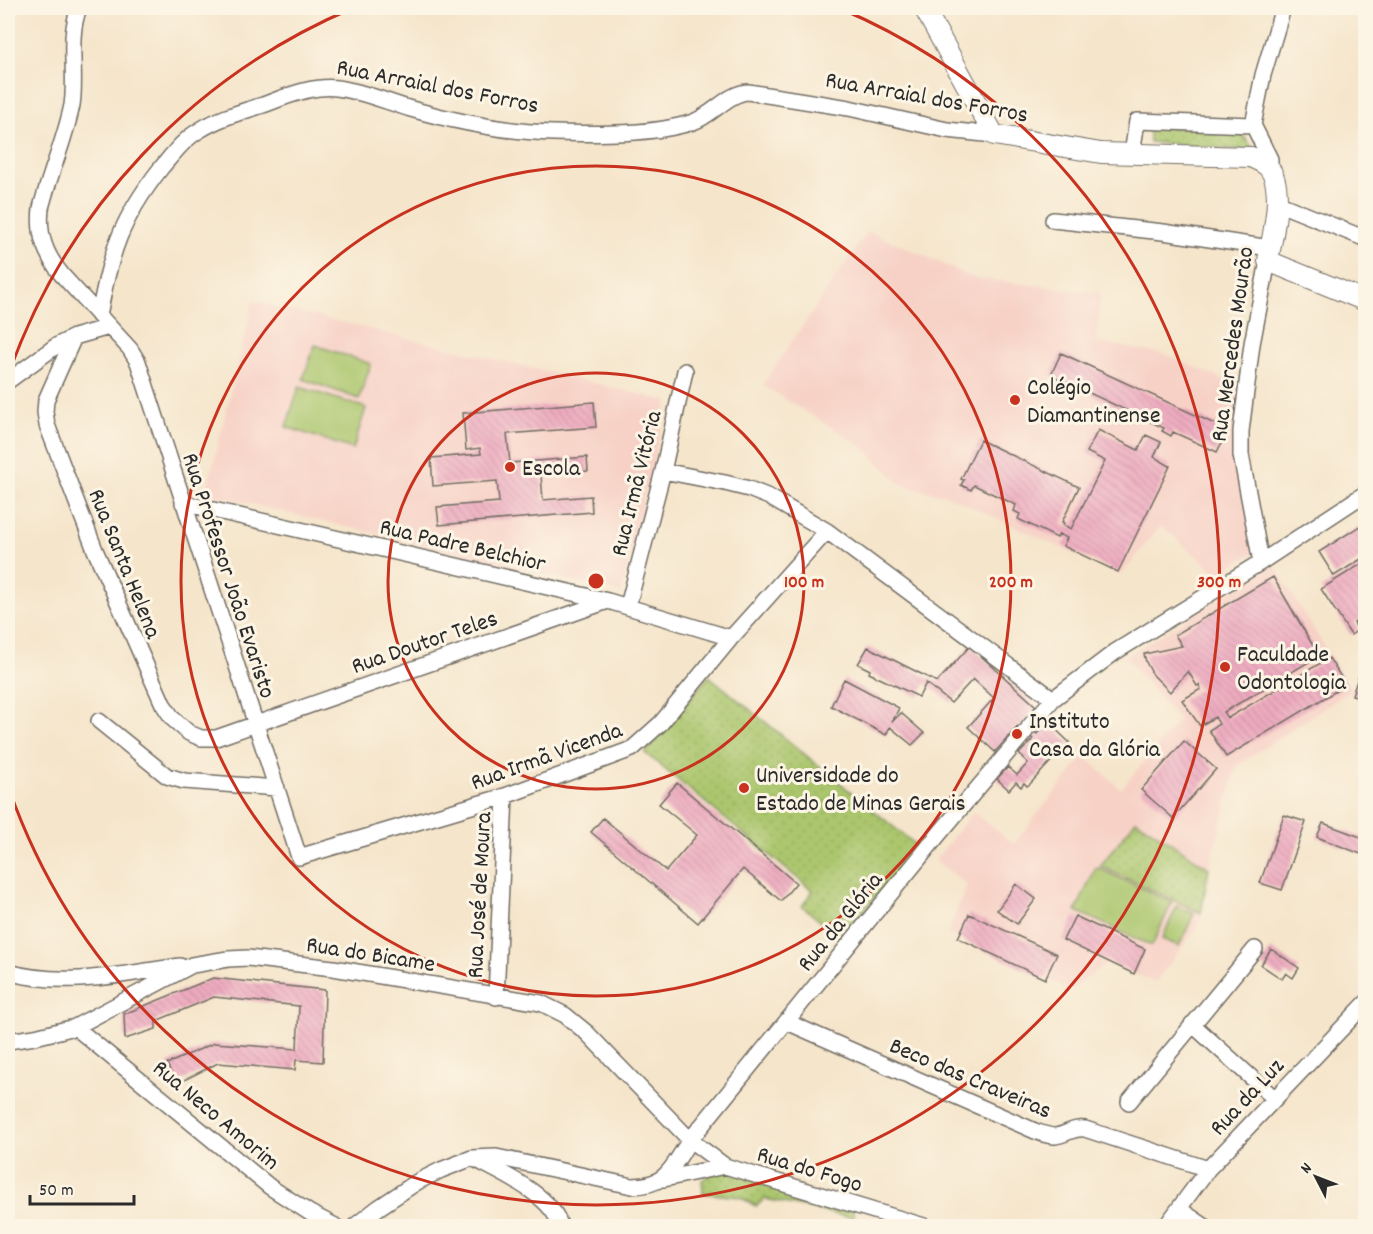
<svg xmlns="http://www.w3.org/2000/svg" width="1373" height="1234" viewBox="0 0 1373 1234" font-family="Dekko,sans-serif">
<style>
.built{fill:#f7d1c6}
.grass{fill:url(#grass-dots);stroke:#6b784c;stroke-width:1.5}
.pitch{fill:#abc66d;stroke:#6b784c;stroke-width:1.5}
.lines{fill:none;stroke-linecap:round;stroke-linejoin:round}
.stream{stroke:#79b0e8;stroke-width:4.5}
.building{fill:url(#building-back-hatch)}
.minor-casing{stroke:#726c63;stroke-width:18}
.major-casing{stroke:#726c63;stroke-width:22}
.minor{stroke:#fff;stroke-width:15}
.major{stroke:#fff;stroke-width:20}
.ring{fill:none;stroke:#c8321e;stroke-width:3}
.poi-dot{fill:#c8321e;stroke:#fcf5e5;stroke-width:2}
.labels{text-anchor:middle;stroke-width:6;stroke-linejoin:round;paint-order:stroke}
.street-label{font-size:24px;fill:#2b2b2b;stroke:#fcf5e5}
.poi-label{font-size:24px;fill:#2b2b2b;stroke:#fcf5e5;text-anchor:start}
.centre{fill:#c8321e;stroke:#fcf5e5;stroke-width:3}
.ring-label{font-size:18px;text-anchor:middle;font-weight:bold;fill:#c8321e;stroke:#fcf5e5;stroke-width:6;stroke-linejoin:round;paint-order:stroke}
</style>
<defs>
<pattern id="grass-dots" width="8" height="8" patternUnits="userSpaceOnUse" patternTransform="scale(1.5)"><rect width="8" height="8" fill="#abc66d"/><path d="M2 2h.1M6 6h.1" fill="none" stroke="#93aa5f" stroke-width="1.8" stroke-linecap="round"/></pattern>
<pattern id="building-back-hatch" width="6" height="6" patternUnits="userSpaceOnUse" patternTransform="scale(1.5)"><rect width="6" height="6" fill="#eeabc0"/><path d="M-1 5l2 2M0 0l6 6M5-1l2 2" fill="none" stroke="#cc93a5"/></pattern>
</defs>
<rect width="100%" height="100%" fill="#fcf5e5"/>
<filter id="ink" filterUnits="userSpaceOnUse"><feTurbulence type="fractalNoise" baseFrequency=".0167" numOctaves="2"/><feDisplacementMap in="SourceGraphic" scale="12" xChannelSelector="R" yChannelSelector="G"/><feConvolveMatrix kernelMatrix="1 2 1 2 8 2 1 2 1" color-interpolation-filters="sRGB"/></filter>
<filter id="wash" filterUnits="userSpaceOnUse"><feTurbulence type="fractalNoise" baseFrequency=".008" numOctaves="4" result="noise"/><feDisplacementMap in="SourceGraphic" scale="24" xChannelSelector="R" yChannelSelector="G"/><feGaussianBlur stdDeviation="1.35" result="paint"/><feColorMatrix in="noise" values="0 0 0 0 0 0 0 0 0 0 0 0 0 0 0 0 0 1.4 0 .05"/><feComposite in="paint" operator="in"/></filter>
<g filter="url(#wash)">
<rect width="100%" height="100%" fill="#f5e5cb"/>
<path class="built" d="M868,231L974,278L1101,293L1096,342L1164,354L1243,388L1255,552L1218,574L1161,526L1121,575L946,495L919,490L900,483L862,446L762,385Z
M253,301L668,401L621,593L206,493Z
M1274,565L1351,690L1237,766L1209,868L1199,925L1155,983L1108,962L1071,990L947,934L967,885L935,860L973,812L1014,844L1084,756L1121,789L1179,720L1125,657Z"/>
<path class="grass" d="M1149,126L1240,131L1255,151L1149,142Z
M709,676L917,846L841,939L802,906L813,891L645,753Z
M1136,820L1209,868L1201,913L1100,866Z
M725,1170L853,1209L854,1218L765,1199L756,1206L740,1197L703,1193L702,1180L712,1173Z"/>
<path class="pitch" d="M315,345L371,364L359,399L303,379Z
M299,387L366,408L353,449L286,427Z
M1096,867L1172,902L1152,946L1076,911Z
M1177,906L1194,914L1179,946L1162,939Z"/>
<g class="lines">
<path class="stream" d="M8,405V403"/>
</g>
<g id="blocks">
<path class="building" d="M1061,353L1228,430L1217,452L1173,432L1171,436L1162,431L1164,428L1051,375Z
M594,402L596,427L507,434L510,463L587,457L588,471L541,475L543,500L591,496L592,512L439,525L437,507L499,502L497,481L433,486L431,458L481,454L480,448L466,450L463,413Z
M1098,430L1138,450L1146,435L1161,442L1154,457L1170,466L1118,572L1063,546L1067,538L1059,534L1057,538L1018,519L1020,514L1014,511L1016,505L974,485L971,490L961,485L964,480L961,479L980,440L1079,487L1062,522L1064,523L1063,525L1071,529L1105,461L1087,452Z
M1366,522V556L1334,576L1319,552Z
M1366,561V610L1362,612L1365,616L1354,623L1358,630L1351,635L1321,589Z
M1273,577L1319,656L1224,712L1228,718L1329,658L1346,685L1226,757L1209,730L1219,724L1215,717L1200,726L1182,700L1201,689L1199,685L1197,686L1188,671L1170,692L1153,675L1146,662L1144,654L1182,646L1175,635Z
M970,646L1037,707L1024,722L1037,734L1048,722L1069,742L1030,784L1027,786L1024,783L1021,787L1016,782L1009,790L997,779L1008,767L1017,775L1028,763L1019,754L1033,739L1018,726L995,752L968,727L994,698L973,679L951,703L926,683L919,697L869,673L870,670L858,664L868,647L937,682Z
M1359,675L1366,677V699L1352,695Z
M844,679L899,708L892,722L901,713L924,733L912,745L890,727L886,735L831,706Z
M1184,741L1216,769L1173,818L1141,790Z
M677,783L796,883L781,901L743,869L698,923L591,832L603,818L666,871L697,835L659,804Z
M1284,815L1306,822L1282,890L1260,883Z
M1323,823L1366,839V856L1317,837Z
M1016,884L1036,899L1017,924L997,910Z
M969,914L1057,954L1045,979L958,938Z
M1075,916L1145,949L1134,974L1063,940Z
M1271,949L1299,968L1293,978L1286,973L1282,979L1261,965Z
M213,978L325,990L323,1062L296,1060L295,1070L218,1063L176,1084L167,1064L214,1043L297,1049L299,1006L214,997L156,1021V1029L125,1039L124,1014Z"/>
</g>
</g>
<g filter="url(#ink)">
<use href="#blocks" fill-opacity="0" stroke="#726c63" stroke-width="1.5"/>
<g class="lines">
<g class="minor-casing">
<path id="minor" d="M79,8C67,38 77,73 72,105C65,140 50,173 41,208C38,235 45,254 62,275L130,349L138,362L299,857L505,796L632,749L661,723L731,638L827,531
M1132,154L1137,121L1253,125
M1270,168V159L1253,125L1263,75L1283,8
M1277,203L1366,239
M1053,220L1163,232L1270,248
M99,316C110,253 121,219 161,168C173,154 184,139 200,130C219,118 241,112 263,105C285,97 312,85 337,88C362,91 387,102 411,109C457,122 507,132 554,133C596,134 654,135 693,122C713,115 728,93 748,92L849,108L947,130L994,135
M74,337L46,400L45,412L47,425L95,550L163,704L173,719L189,733L201,738H216L608,601
M8,381L56,346L74,337L109,327
M663,471L725,483L749,489L769,497L827,531L1053,699
M183,503L608,601L731,638
M1261,562L1241,455V431L1252,344L1268,261
M628,606L663,471L685,371
M99,721L167,776L184,781L277,788
M1029,727L1053,699L1115,652L1261,562L1366,493
M8,972C64,988 124,974 180,966
M496,997L505,796
M787,1022L1035,1131C1041,1133 1048,1136 1055,1136C1066,1135 1073,1127 1085,1129L1208,1169
M1192,1024L1274,1098
M75,1027L270,1187L310,1213L335,1226
M8,1041L35,1037L75,1027L192,965L228,959L248,958L333,968L541,1003L565,1015L587,1033L690,1140L725,1166L924,1226
M1129,1102L1255,949
M473,1158C499,1172 553,1195 560,1226
M664,1179L725,1166
M1179,1209L1204,1226
M355,1226L378,1208L417,1182L441,1170L472,1158L496,1157L632,1186C668,1186 672,1166 690,1140L939,834L1025,732
M1166,1226L1208,1169L1366,1003"/>
</g>
<g class="major-casing">
<path id="major" d="M924,8L994,135L1101,153L1251,157C1257,160 1263,162 1268,167C1286,187 1272,236 1268,261L1366,301"/>
</g>
<use href="#minor" class="minor"/>
<use href="#major" class="major"/>
</g>
</g>
<g class="ring">
<circle cx="596" cy="581" r="208"/>
<circle cx="596" cy="581" r="415"/>
<path d="M9 373A623 623 0 0 1 353 8M839 8A623 623 0 1 1 9 789"/>
</g>
<g class="poi-dot">
<circle cx="1015" cy="400" r="6"/>
<circle cx="510" cy="467" r="6"/>
<circle cx="1225" cy="667" r="6"/>
<circle cx="1017" cy="734" r="6"/>
<circle cx="744" cy="788" r="6"/>
</g>
<g class="labels">
<g class="street-label">
<text transform="translate(438 85) rotate(11)" y="8">Rua Arraial dos Forros</text>
<text transform="translate(927 96) rotate(10)" y="8">Rua Arraial dos Forros</text>
<text transform="translate(1231 344) rotate(-82)" y="8">Rua Mercedes Mourão</text>
<text transform="translate(635 483) rotate(-76)" y="8">Rua Irmã Vitória</text>
<text transform="translate(463 544) rotate(13)" y="8">Rua Padre Belchior</text>
<text transform="translate(126 563) rotate(68)" y="8">Rua Santa Helena</text>
<text transform="translate(230 575) rotate(72)" y="8">Rua Professor João Evaristo</text>
<text transform="translate(424 641) rotate(-19)" y="8">Rua Doutor Teles</text>
<text transform="translate(546 755) rotate(-20)" y="8">Rua Irmã Vicenda</text>
<text transform="translate(478 895) rotate(-87)" y="8">Rua José de Moura</text>
<text transform="translate(839 921) rotate(-51)" y="8">Rua da Glória</text>
<text transform="translate(371 953) rotate(9)" y="8">Rua do Bicame</text>
<text transform="translate(971 1077) rotate(23)" y="8">Beco das Craveiras</text>
<text transform="translate(1246 1096) rotate(-47)" y="8">Rua da Luz</text>
<text transform="translate(217 1114) rotate(40)" y="8">Rua Neco Amorim</text>
<text transform="translate(810 1168) rotate(17)" y="8">Rua do Fogo</text>
</g>
<g class="poi-label">
<text x="1027" y="394">Colégio<tspan x="1027" dy="28">Diamantinense</tspan></text>
<text x="522" y="475">Escola</text>
<text x="1237" y="661">Faculdade<tspan x="1237" dy="28">Odontologia</tspan></text>
<text x="1029" y="728">Instituto<tspan x="1029" dy="28">Casa da Glória</tspan></text>
<text x="756" y="782">Universidade do<tspan x="756" dy="28">Estado de Minas Gerais</tspan></text>
</g>
</g>
<circle cx="596" cy="581" r="9" class="centre"/>
<g class="ring-label">
<text x="804" y="587">100 m</text>
<text x="1011" y="587">200 m</text>
<text x="1219" y="587">300 m</text>
</g>
<rect width="1373" height="1234" fill="none" stroke="#fcf5e5" stroke-width="30"/>
<g transform="translate(1316 1177) rotate(312)" stroke="#fcf5e5" stroke-width="4.5" paint-order="stroke">
<path d="M0-4.5L10 22L0 15L-10 22Z" fill="#2b2b2b"/>
<text y="-9" font-size="16" font-weight="bold" text-anchor="middle" fill="#2b2b2b">N</text>
</g>
<path d="M30 1195v9h104v-9" fill="none" stroke="#2b2b2b" stroke-width="3"/>
<text x="39" y="1195" font-size="18" fill="#2b2b2b" stroke="#fcf5e5" stroke-width="4.5" paint-order="stroke">50 m</text>
</svg>
